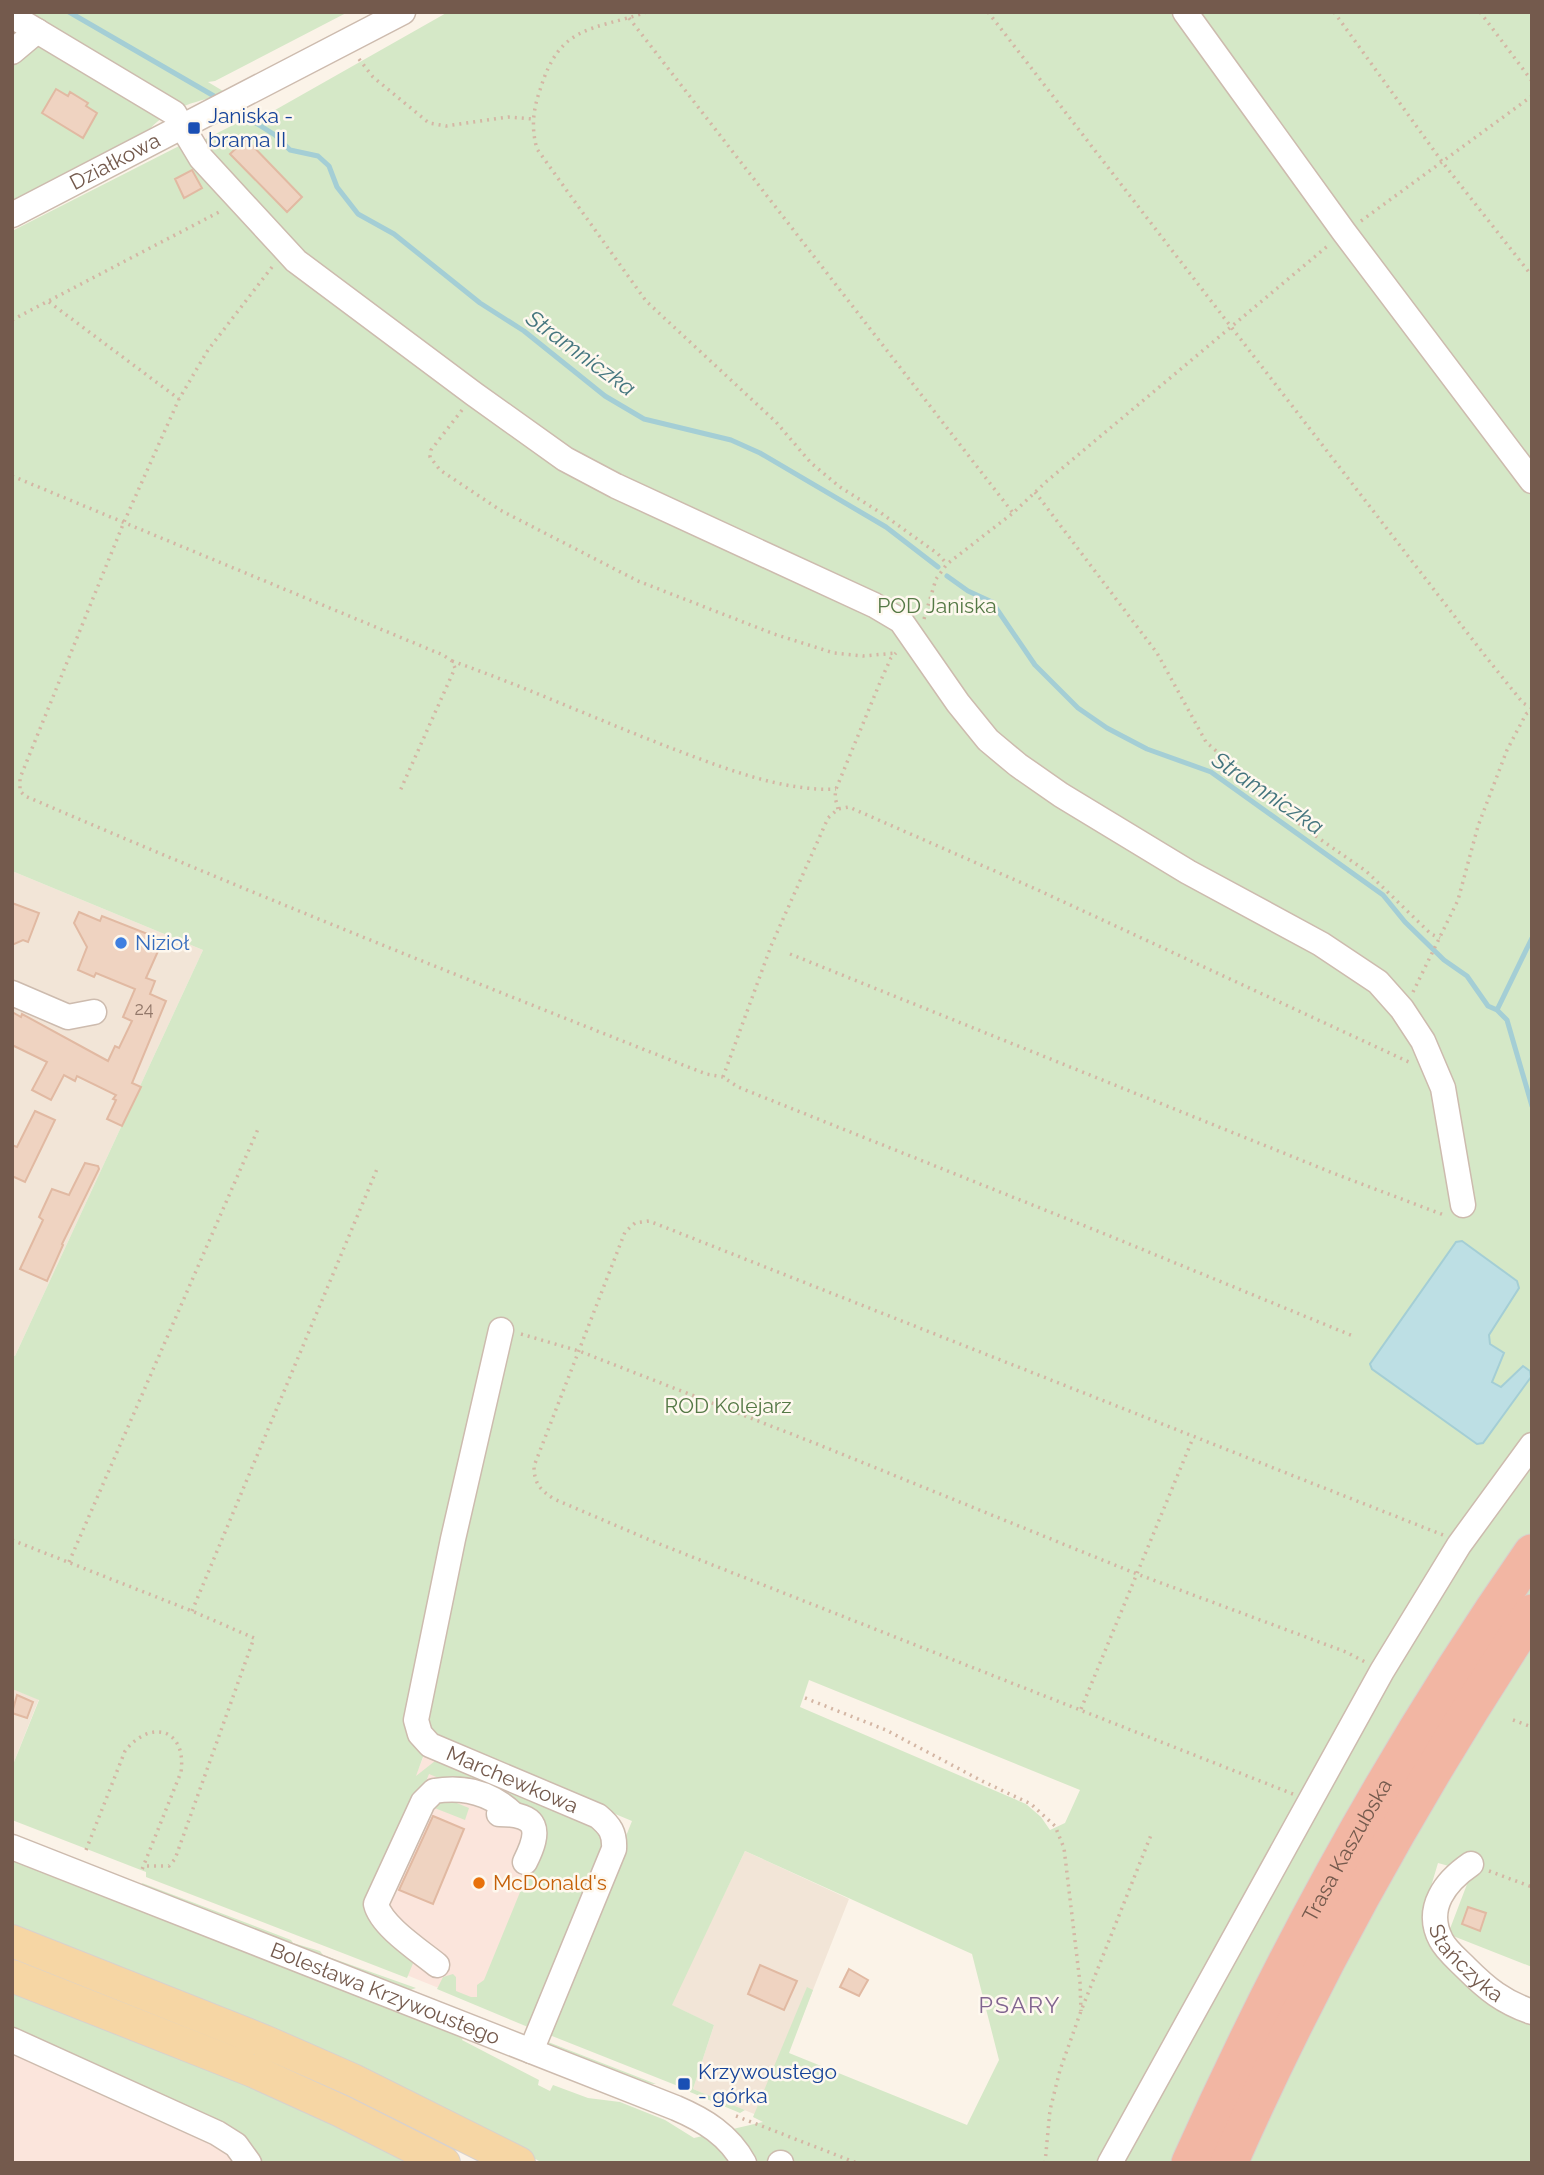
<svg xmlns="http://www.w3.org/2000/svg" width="1544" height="2175" viewBox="0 0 1544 2175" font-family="Raleway,sans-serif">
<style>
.residential{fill:#f2e5d7}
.commercial{fill:#fbe5dc}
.green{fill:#d5e8c7;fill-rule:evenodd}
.water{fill:#bddfe4;stroke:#a4ced5;stroke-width:2}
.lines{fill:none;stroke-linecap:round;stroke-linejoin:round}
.stream{stroke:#a4ced5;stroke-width:5}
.building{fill:#efd3c1;stroke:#e1b9a2;stroke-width:2}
.minor-casing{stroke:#cdbbae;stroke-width:27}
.major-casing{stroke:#d8d1cd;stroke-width:34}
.highway-casing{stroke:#d8d1cd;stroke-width:39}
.path{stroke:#d4b6a4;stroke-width:3.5;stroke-dasharray:2 5;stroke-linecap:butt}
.minor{stroke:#fff;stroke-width:24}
.major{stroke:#f6d6a4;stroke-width:32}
.highway{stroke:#f2b6a3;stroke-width:37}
.transit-dot{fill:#1a4fb4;stroke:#fef8ee;stroke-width:2.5}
.shop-dot{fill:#3f7fe0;stroke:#fef8ee;stroke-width:2.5}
.food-dot{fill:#e8710a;stroke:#fef8ee;stroke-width:2.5}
.labels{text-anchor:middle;stroke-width:5;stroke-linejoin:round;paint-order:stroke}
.number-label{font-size:18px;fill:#93786a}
.transit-label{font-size:21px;fill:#164399;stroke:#fef8ee;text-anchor:start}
.street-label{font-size:21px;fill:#745a4d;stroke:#fef8ee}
.park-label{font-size:21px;fill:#557946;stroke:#fef8ee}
.shop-label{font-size:21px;fill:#366cbe;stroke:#fef8ee;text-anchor:start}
.food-label{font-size:21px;fill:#c56008;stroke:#fef8ee;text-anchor:start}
.water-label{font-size:23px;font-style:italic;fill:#45767f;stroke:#fef8ee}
.neighbourhood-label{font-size:23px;letter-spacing:2px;fill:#816590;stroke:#fef8ee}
</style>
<rect width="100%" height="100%" fill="#fbf3e8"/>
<path class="residential" d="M12,871L203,950L15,1356L12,1355Z
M12,1689L39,1699L12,1767Z
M745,1851L849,1899L788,2053L769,2120L693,2089L714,2025L671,2005Z"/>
<path class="commercial" d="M426,1751L601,1826L518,2020L342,1949Z
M12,2014L322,2163H12Z"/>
<path class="green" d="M12,12H348L215,81L208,82L228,94C200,100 169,107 150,129L51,180L53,185L12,206Z
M448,12H1532V1967L1448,1934L1477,1858L1456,1868L1438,1863L1424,1910L1439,1946L1484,1992L1510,2010L1532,2018V2163H543L414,2097L268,2030L12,1929V1855L464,2034L462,2040L539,2080L538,2085L550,2091L553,2085L588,2098L620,2102L665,2120L694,2138L763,2122L753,2117L807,1987L813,1990L789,2053L967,2125L999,2060L972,1954L745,1851L672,2005L714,2025L693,2089L745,2110L740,2113L690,2092L689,2085L680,2082L678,2086L547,2034L632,1821L430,1737L424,1719L460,1544L512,1324L497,1321L467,1439L411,1710C412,1726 416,1734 427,1746L416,1776L435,1761L453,1763L601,1826L609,1835V1842L533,2025L528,2027L437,1989L443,1977L453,1974L456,1977V1991L471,1997H477V1985L484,1980L543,1836V1827L539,1821L513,1808L503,1798L469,1784H453L429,1774L400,1845L388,1857L367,1907L370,1921L416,1956L407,1978L146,1877V1872L12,1820V1767L39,1700L12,1689V1355L15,1356L203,950L12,871V231L183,144L186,149L237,123L261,118ZM809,1680L1080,1790L1065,1823L1050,1830L1041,1817L1026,1804L800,1707Z
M442,1797L469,1808L465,1820L427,1805Z
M142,1883L291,1940L293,1943L320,1951L323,1955L416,1988L407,1991L144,1889Z
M12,1988L247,2081L422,2163H260L12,2029Z
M543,2040L656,2084L636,2083L545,2048Z"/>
<path class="water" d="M1462,1241L1517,1281L1519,1288L1489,1335L1490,1344L1504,1353L1492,1382L1501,1387L1523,1366L1530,1371L1531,1377L1483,1443L1477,1444L1372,1369L1370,1364L1456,1242Z"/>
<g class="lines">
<path class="stream" d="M69,12L214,96
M240,113L275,135L290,150L318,156L329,166L337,187L358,214L394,234L480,303L524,331L605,396L644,419L731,440L760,453L886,527L938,567
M947,576L968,591L992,602L1035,665L1078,708L1107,728L1147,749L1211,772L1383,895L1405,922L1444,960L1467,976L1488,1006L1497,1010L1507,1020L1532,1106
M1497,1010L1532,938"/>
</g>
<path class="building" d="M56,89L68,96L70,92L88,103L86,106L97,113L83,138L42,113Z
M246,139L302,197L287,212L230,154Z
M192,170L202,188L184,198L175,179Z
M12,903L39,913L28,942L23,940L12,945Z
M79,912L100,921L102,916L163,940L146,978L155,981L150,994L166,1001L132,1083L141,1087L122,1126L107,1119L116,1100L113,1099L116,1095L77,1076L75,1081L64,1075L51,1100L32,1090L47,1062L12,1045V1012L21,1017L22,1014L108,1061L115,1046L119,1048L132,1021L123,1017L135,989L96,973L94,977L78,970L87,947L74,923Z
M35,1111L55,1120L25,1182L12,1176V1145L17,1147Z
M85,1163L98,1166L99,1169L62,1244L63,1245L47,1281L20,1269L43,1220L39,1217L52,1189L69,1195Z
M17,1695L33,1702L27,1718L12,1713Z
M433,1816L464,1829L433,1904L399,1890Z
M1468,1907L1486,1913L1480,1931L1462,1924Z
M760,1965L797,1981L784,2010L748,1994Z
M849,1969L868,1980L859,1996L840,1987Z"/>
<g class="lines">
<g class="minor-casing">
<g id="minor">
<path d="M1185,12L1344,232L1532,481"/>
<path d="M12,16L174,113L201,158L296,261L474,394L565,459L616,486L874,605L901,621L958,703L988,740L1018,765L1061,795L1188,872L1321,944L1378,982L1402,1009L1423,1041L1443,1088L1463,1205"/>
<path d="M12,52L37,31"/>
<path id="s1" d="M12,215L403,12"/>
<path d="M12,993L68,1017L94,1012"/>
<path id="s2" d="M501,1330L453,1539L416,1720L420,1734L430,1745L598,1816C610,1826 615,1833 614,1849L531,2051"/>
<path d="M499,1814C539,1814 541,1830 525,1862"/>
<path id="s3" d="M12,1847L676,2108C704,2120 729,2135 744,2163"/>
<path id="s4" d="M1471,1864C1446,1881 1424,1908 1441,1940C1446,1950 1457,1959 1466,1968C1487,1989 1503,2002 1532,2012"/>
<path d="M437,1965C420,1951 381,1926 376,1904L423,1802L434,1791C464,1786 491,1793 513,1814"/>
<path d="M12,2040L217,2133L236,2145L249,2163"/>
<path d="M780,2163H781"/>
<path d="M1110,2163L1382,1671L1459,1545L1532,1445"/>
</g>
</g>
<g class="major-casing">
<path id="major" d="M12,1941L264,2041L353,2080L519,2163
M12,1976L253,2071L341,2111L444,2163"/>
</g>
<g class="highway-casing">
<g id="highway">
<path id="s5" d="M1190,2163C1285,1951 1399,1744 1532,1553"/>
<path d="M1229,2163C1314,1971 1417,1788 1532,1613"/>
</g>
</g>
<path class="path" d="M647,12C591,31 560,24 540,90C533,110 531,128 537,149L646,301L776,422L811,463L840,487L881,513L938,554L947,564
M988,12L1486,657L1523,703L1532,708
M1334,12L1443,163L1532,276
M1480,12L1532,81
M629,18L1013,513
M359,59L373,77L429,123L446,126L508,117L533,119
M1361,221L1532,96
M272,267L208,350L179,399L124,522L20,778V791L25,796C250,893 478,984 706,1074L723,1077L738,1087L1100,1232L1353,1336
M49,302L179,399
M12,320L221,211
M462,410L431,450L430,457L440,470L500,510L638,581L774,634L834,653L863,656L896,653
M12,476L443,655L452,661L455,668L400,791
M1035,492L1157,653L1206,742L1304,828L1366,871L1431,934L1440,938
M924,619L936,579L947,564L1013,513L1047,481L1330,244
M452,661C526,687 598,720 671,748C721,767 783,792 836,789
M838,809L835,797L836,789L881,680L891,658L896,653
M790,954L1338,1175L1444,1215
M1413,992L1458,900L1478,826L1507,750L1526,714L1532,710
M723,1077L771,946L828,818L838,809L849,807L1038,890L1411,1063
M521,1334L579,1351L817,1444L1137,1574L1346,1652L1365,1662
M12,1540L192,1611L254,1638L175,1859L169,1866H143
M69,1562L258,1129
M192,1611L377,1169
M805,1698L886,1730L982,1781L1031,1804L1055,1826L1064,1848L1080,1983L1081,2011
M1081,1709L1193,1438
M1513,1720L1532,1727
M1293,1794L657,1543L554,1499C540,1490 534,1483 534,1466L625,1232L635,1223L649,1221L1443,1535
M86,1850L125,1751C150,1719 187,1728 181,1772L141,1872
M1489,1871L1532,1887
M736,2116L857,2163
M1045,2163L1050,2110L1060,2070L1081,2011L1151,1835"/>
<use href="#minor" class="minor"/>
<use href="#major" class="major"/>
<use href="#highway" class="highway"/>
</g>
<g class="transit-dot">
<rect x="187" y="121" width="14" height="14" rx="3.5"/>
<rect x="677" y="2077" width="14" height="14" rx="3.5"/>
</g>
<circle class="shop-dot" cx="121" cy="943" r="7"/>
<circle class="food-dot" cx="479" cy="1883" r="7"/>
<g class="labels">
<g class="number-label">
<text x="144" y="1015">24</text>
</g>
<g class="transit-label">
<text x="208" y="123">Janiska -<tspan x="208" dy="24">brama II</tspan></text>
<text x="698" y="2079">Krzywoustego<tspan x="698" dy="24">- górka</tspan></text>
</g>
<g class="street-label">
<text dy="7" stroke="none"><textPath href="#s1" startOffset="116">Działkowa</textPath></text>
<text dy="7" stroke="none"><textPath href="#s2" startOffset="518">Marchewkowa</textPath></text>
<text dy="7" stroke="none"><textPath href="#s5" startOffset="350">Trasa Kaszubska</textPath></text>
<text dy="7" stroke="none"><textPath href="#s4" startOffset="124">Stańczyka</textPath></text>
<text dy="7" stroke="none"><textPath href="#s3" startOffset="401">Bolesława Krzywoustego</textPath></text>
</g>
<g class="park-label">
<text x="937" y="613">POD Janiska</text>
<text x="728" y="1413">ROD Kolejarz</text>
</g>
<g class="shop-label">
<text x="135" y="950">Nizioł</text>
</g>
<g class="food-label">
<text x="493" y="1890">McDonald's</text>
</g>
<g class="water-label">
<text transform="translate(581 353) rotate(36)" y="8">Stramniczka</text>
<text transform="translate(1268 793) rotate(34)" y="8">Stramniczka</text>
</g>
<g class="neighbourhood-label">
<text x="1020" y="2013">PSARY</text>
</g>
</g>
<rect width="1544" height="2175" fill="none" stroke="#745a4d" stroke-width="28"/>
</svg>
